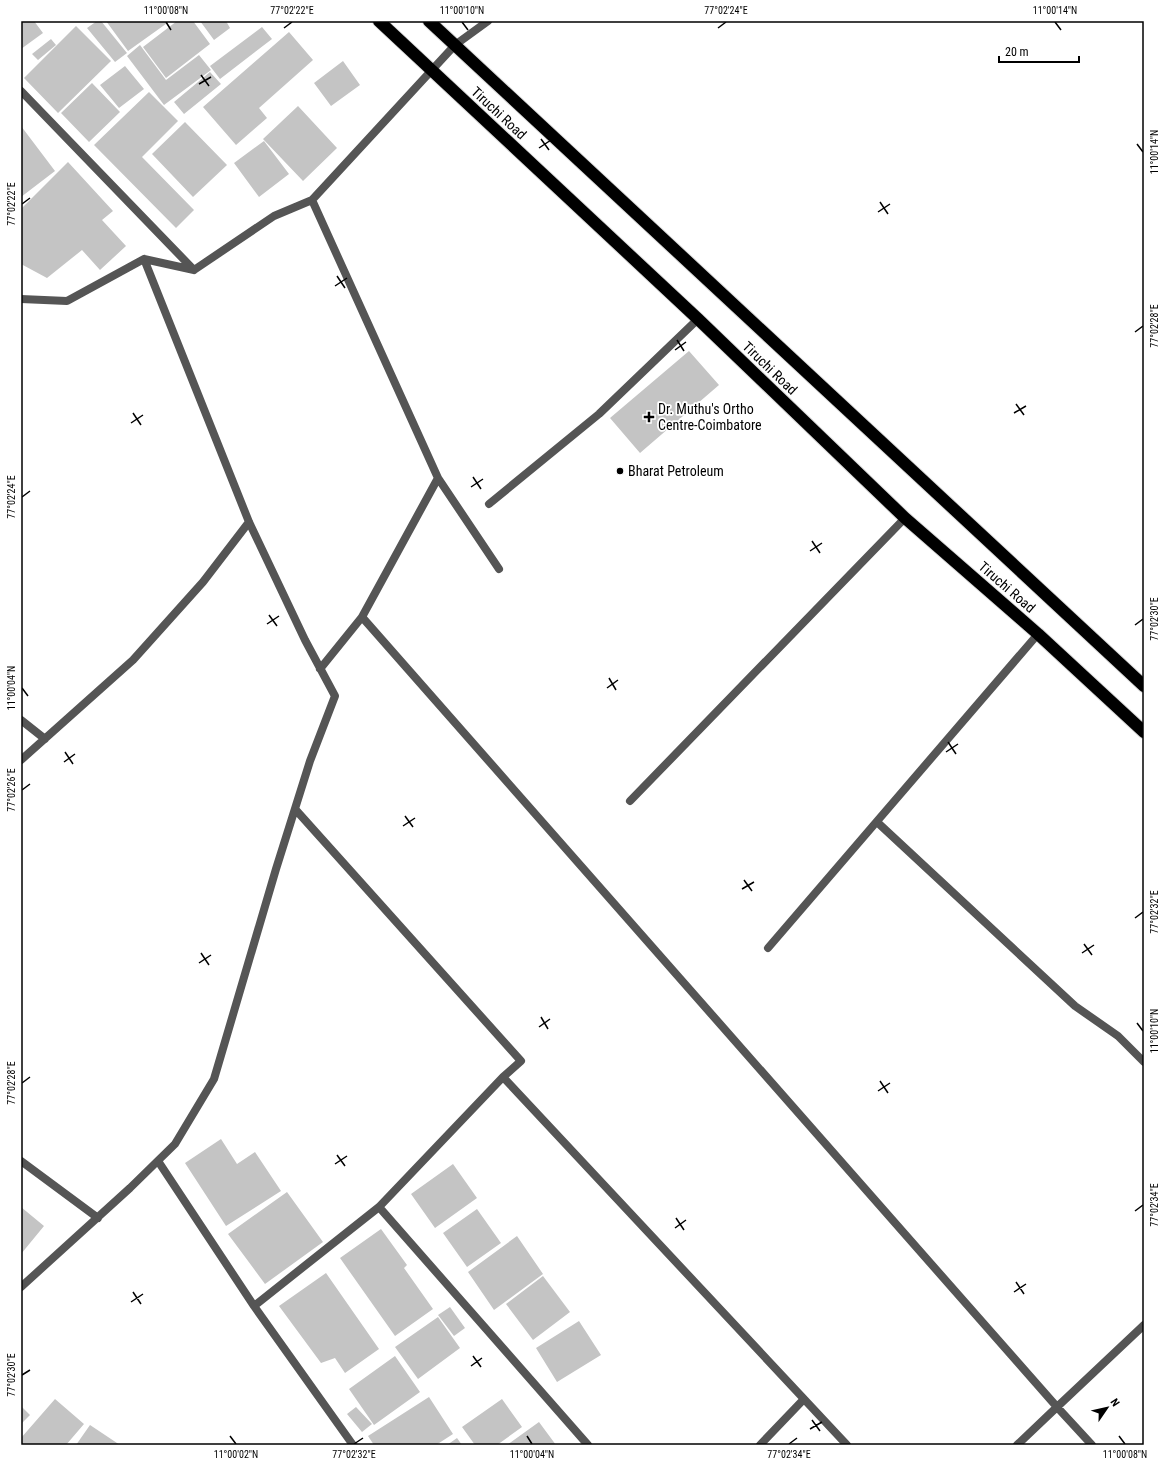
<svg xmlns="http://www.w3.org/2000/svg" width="1165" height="1466" viewBox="0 0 1165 1466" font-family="'Roboto Condensed',sans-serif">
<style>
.building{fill:#c4c4c4}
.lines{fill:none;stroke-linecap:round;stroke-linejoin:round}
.highway-casing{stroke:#dbdbdb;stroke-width:14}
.lane{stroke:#555;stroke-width:8}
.street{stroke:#555;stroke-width:8}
.highway{stroke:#000;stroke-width:12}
.ticks{fill:none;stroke:#000;stroke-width:1.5}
.poi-dot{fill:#000;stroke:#fff;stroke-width:1.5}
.labels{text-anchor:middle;stroke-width:3.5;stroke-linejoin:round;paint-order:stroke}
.street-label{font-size:14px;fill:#000;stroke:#fff}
.poi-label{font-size:14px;fill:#000;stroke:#fff;text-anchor:start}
.neatline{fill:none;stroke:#000;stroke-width:1.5}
.ticks-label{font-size:10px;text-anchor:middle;fill:#000}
</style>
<rect width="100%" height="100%" fill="#fff"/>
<path class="building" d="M21,21H34L43,33L21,49Z
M97,21H101L127,53L115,62L87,28Z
M106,21H170L128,51Z
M177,21H193L210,44L166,78L143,47Z
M200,21H226L230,28L214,40Z
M76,26L111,61L58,113L24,78Z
M262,27L272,39L220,79L210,66Z
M289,32L313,60L259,108L267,118L236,145L203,107Z
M51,39L56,45L38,60L32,54Z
M140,45L166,80L199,55L211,70L164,105L127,56Z
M343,61L360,85L331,106L314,83Z
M125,66L144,89L119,108L100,85Z
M210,72L221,84L184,114L174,102Z
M92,83L120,112L89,142L61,113Z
M149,92L178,121L142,157L194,210L176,228L94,145Z
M298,106L337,148L303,181L263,139Z
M185,122L227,165L193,197L152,154Z
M21,126L55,171L21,197Z
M264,141L289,174L259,197L234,163Z
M68,162L113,211L102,220L126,246L100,270L82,250L47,278L21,264V209Z
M689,351L719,385L640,453L610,418Z
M221,1139L237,1164L255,1152L281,1191L226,1226L185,1163Z
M453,1164L477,1198L435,1228L411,1194Z
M287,1192L323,1242L265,1284L228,1234Z
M21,1207L44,1226L21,1254Z
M477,1209L501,1243L467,1267L443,1233Z
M381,1229L407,1265L404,1268L433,1309L395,1336L340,1258Z
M517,1236L543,1274L494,1310L468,1272Z
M326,1273L379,1349L345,1373L335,1358L321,1363L279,1306Z
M543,1276L570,1312L533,1340L506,1304Z
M450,1307L465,1328L454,1336L438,1315Z
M438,1317L460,1348L418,1379L395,1347Z
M579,1321L601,1355L557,1382L536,1348Z
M395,1356L420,1392L374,1425L349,1389Z
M429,1397L453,1434L436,1445H374L368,1436Z
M55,1399L84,1424L66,1445H21V1438Z
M502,1399L522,1427L497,1445H475L462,1427Z
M21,1406L30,1415L21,1424Z
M356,1407L372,1424L362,1432L347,1414Z
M539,1422L556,1445H507Z
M90,1425L120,1445H76Z
M457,1438L462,1445H447Z"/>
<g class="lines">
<g class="highway-casing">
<path id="highway" d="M379,21L698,319L905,518L1038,634L1144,732
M429,21L1144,686"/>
</g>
<path class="lane" d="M455,45L488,21"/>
<path class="street" d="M21,91L194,270
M312,200L438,478L362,617
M21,299L67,301L144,259L194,270L274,216L312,200L455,45
M438,478L499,569
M489,504L599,414L698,319
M320,669L362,617L1057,1407L1144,1325
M21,720L45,739
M21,760L133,660L203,582L249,522
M630,801L905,518
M877,822L1075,1006L1118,1036L1144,1062
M768,948L1038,634
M503,1077L847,1445
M21,1161L98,1218
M158,1161L254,1306L353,1445
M379,1207L588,1445
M21,1287L130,1188L175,1144L214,1079L276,869L310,761L335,696L305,640L249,522L144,259
M254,1306L379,1207L503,1077L521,1061L295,809
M760,1445L804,1399
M1017,1445L1057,1407L1092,1445"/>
<use href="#highway" class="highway"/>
</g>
<path class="ticks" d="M166,22L171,30M462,22L468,30M1055,22L1061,30M284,28L292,22M718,28L726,22M201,75L209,86M199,84L211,77M541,139L549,150M1137,144L1143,152M539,148L551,140M880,202L888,214M22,204L30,198M878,212L890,204M337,276L345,288M335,286L347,278M1135,332L1143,326M677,340L684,351M675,350L686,342M1016,404L1024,415M133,413L141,425M1014,413L1026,406M131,423L143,415M473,477L481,489M471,487L483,479M22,497L30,491M812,541L820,553M810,551L822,543M269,615L277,626M267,624L279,616M1135,625L1143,619M609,678L616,690M22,688L28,696M607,688L618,680M948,742L956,754M65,752L73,764M946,752L958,744M64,762L75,754M22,790L30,784M405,816L413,827M403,826L415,818M744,880L752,891M742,889L754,882M1135,918L1143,912M1084,944L1092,955M201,953L209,965M1082,953L1094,945M199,963L211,955M541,1017L548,1029M1137,1023L1143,1031M539,1027L550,1019M880,1081L888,1093M22,1083L30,1077M878,1091L890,1083M337,1155L345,1166M335,1164L347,1156M1135,1211L1143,1205M676,1218L684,1230M675,1228L686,1220M1016,1282L1024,1294M133,1292L141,1304M1014,1292L1026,1284M131,1302L143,1294M473,1356L481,1367M471,1366L482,1358M22,1375L30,1370M812,1420L820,1431M810,1429L822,1422M230,1436L236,1444M527,1436L532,1444M1119,1436L1125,1444M354,1444L363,1438M789,1444L797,1438"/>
<g class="poi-dot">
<path d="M647 411h4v4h4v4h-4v4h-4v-4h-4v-4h4z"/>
<circle cx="620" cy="471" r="4"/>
</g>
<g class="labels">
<g class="street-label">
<text transform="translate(499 113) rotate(43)" y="5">Tiruchi Road</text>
<text transform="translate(770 368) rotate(44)" y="5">Tiruchi Road</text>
<text transform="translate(1007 587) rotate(41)" y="5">Tiruchi Road</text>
</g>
<g class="poi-label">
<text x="658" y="414">Dr. Muthu's Ortho<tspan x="658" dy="16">Centre-Coimbatore</tspan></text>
<text x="628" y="476">Bharat Petroleum</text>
</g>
</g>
<rect width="1165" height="1466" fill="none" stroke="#ffffff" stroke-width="44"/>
<g transform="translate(1107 1408) rotate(56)" stroke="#ffffff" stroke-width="3" paint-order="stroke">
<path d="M0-3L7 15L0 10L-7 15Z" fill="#000000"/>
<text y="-6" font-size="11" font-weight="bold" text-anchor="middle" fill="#000000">N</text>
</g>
<path d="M999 56v6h80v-6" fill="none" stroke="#000000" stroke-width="2"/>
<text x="1005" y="56" font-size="12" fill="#000000" stroke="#ffffff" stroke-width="3" paint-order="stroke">20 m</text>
<rect x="22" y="22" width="1121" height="1422" class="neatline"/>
<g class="ticks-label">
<text x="166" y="14">11°00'08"N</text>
<text x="292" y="14">77°02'22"E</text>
<text x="462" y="14">11°00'10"N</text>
<text x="726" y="14">77°02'24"E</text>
<text x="1055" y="14">11°00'14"N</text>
<text transform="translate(1154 152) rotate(-90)" y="4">11°00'14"N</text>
<text transform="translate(11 204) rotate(-90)" y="4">77°02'22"E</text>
<text transform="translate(1154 326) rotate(-90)" y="4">77°02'28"E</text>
<text transform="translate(11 497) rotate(-90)" y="4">77°02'24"E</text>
<text transform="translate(1154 619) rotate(-90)" y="4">77°02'30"E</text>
<text transform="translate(11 688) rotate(-90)" y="4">11°00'04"N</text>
<text transform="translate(11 790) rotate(-90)" y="4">77°02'26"E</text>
<text transform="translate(1154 912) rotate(-90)" y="4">77°02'32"E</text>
<text transform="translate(1154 1031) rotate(-90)" y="4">11°00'10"N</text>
<text transform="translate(11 1083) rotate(-90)" y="4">77°02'28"E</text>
<text transform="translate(1154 1205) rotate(-90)" y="4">77°02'34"E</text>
<text transform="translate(11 1375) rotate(-90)" y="4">77°02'30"E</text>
<text x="236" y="1458">11°00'02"N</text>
<text x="354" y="1458">77°02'32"E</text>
<text x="532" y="1458">11°00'04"N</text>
<text x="789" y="1458">77°02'34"E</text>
<text x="1125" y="1458">11°00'08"N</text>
</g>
</svg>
